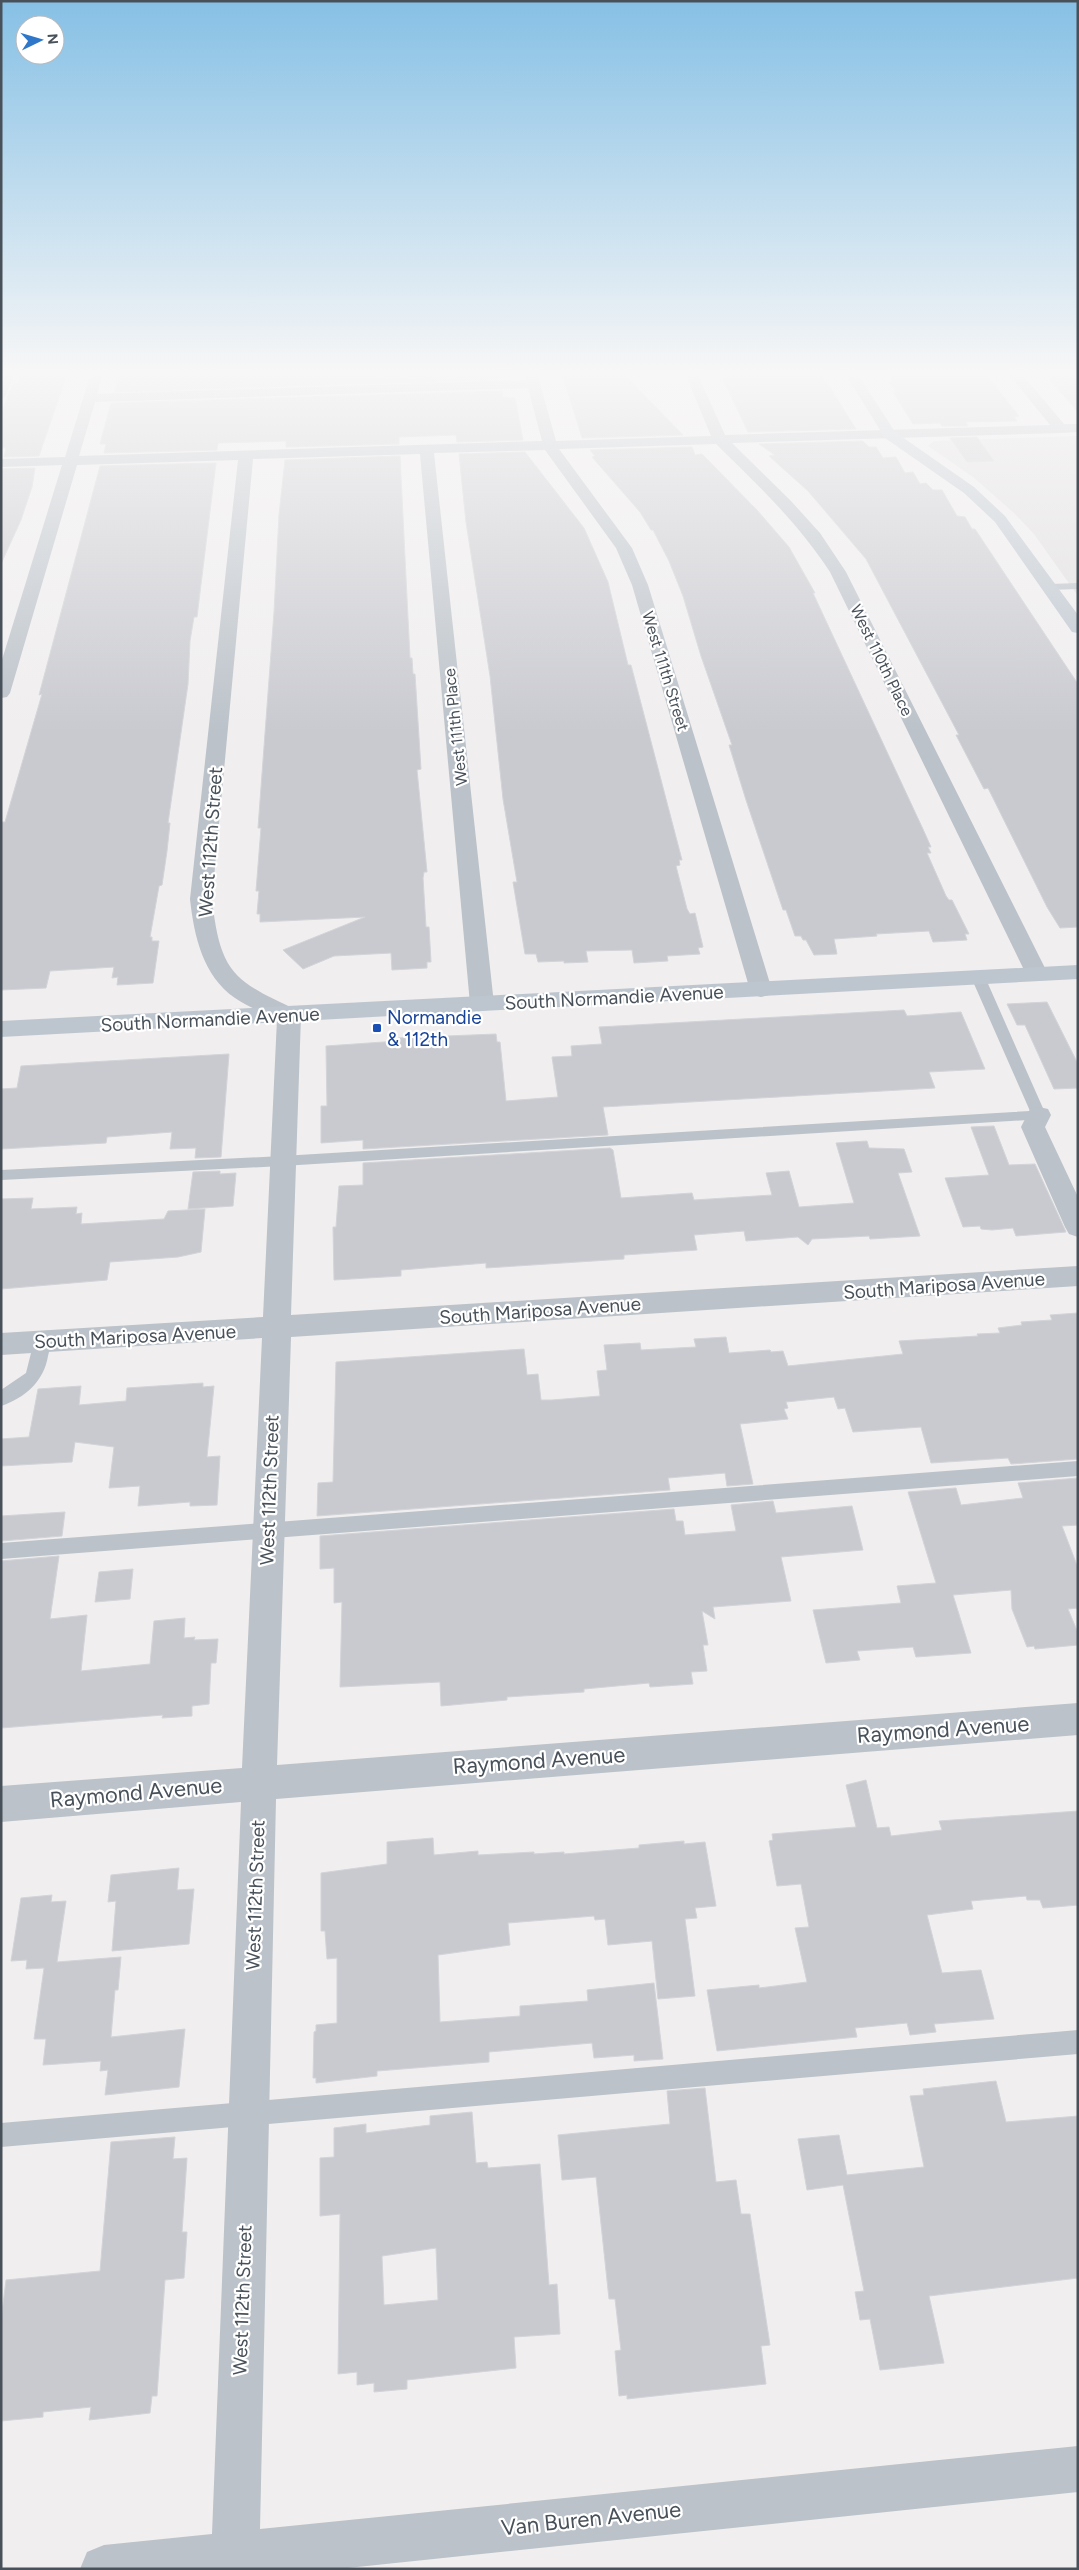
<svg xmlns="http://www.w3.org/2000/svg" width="1079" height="2570" viewBox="0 0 1079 2570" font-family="Figtree,sans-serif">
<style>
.education{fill:#e1dfdf}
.building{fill:#c9cad0;stroke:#d2d4d8;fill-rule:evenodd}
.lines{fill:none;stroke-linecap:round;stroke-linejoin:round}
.lane{fill:#bbc2c9;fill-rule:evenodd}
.street{fill:#bbc2c9;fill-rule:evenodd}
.secondary{fill:#bdc6cf;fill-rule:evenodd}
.transit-dot{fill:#1a4fb4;stroke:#fff;stroke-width:2}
.labels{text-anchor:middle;stroke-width:4.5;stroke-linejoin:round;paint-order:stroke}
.far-street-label{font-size:16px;fill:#485159;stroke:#fff}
.street-label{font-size:19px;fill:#485159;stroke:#fff}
.transit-label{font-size:19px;fill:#164399;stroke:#fff;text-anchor:start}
.near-street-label{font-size:22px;fill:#485159;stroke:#fff}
</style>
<rect width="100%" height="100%" fill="#f0eeee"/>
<path class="education" d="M1078,436V596L1034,534L1014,513L973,477L928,446L934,441Z"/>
<path class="building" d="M21,373L67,374L39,456L4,457L6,448H1V414L13,383H18Z
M120,373H179L178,376L272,373H498L500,379L115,392Z
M562,373H623L683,435L582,438Z
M720,373H821L856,429L748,432Z
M886,373H985L1019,416L1014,417L1017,421L966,422L968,426H942L940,423L913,424L893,392H896L889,382L893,381Z
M1044,373H1078V412Z
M502,391L503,397L515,398L523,440L457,442L456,435L399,437V444L286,447V441L218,443L217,450L104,453L106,444H100L111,403Z
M977,437L994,461L967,462L950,438Z
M863,441L869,447H876L883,458L896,457L905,473L913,472L920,484L926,483L933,490H942L957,516L965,517L972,529H975L1078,684V927L1060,928L1047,907L988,788L984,789L956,735H959L866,559L808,491L769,456L775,455L759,444Z
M692,447L695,455L702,454L757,510L789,547L815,593H813L922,827L931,847H928L931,853H927L946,896L949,900H952L969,934H965L967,940L933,942L929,931L876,934L877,936L834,939L837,954L814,955L806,940H803L801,936H795L786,910H783L746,800L729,745H732L701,656L683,596L669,561L653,530H651L640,512L592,457L595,456L590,450Z
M525,452L584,528L608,582L628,665H631L682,860H679L680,865L676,866L687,909L690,914L695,913L703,947L698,948L700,954L667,956L668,961L634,963L632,950L586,951L588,962L564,963V961L538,962L536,954H525L513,882H517L503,799L490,676L466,522L459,454Z
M400,456L410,658H412L413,674H415L421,769L417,770L427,872H424L423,878L426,927H429L431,962H427V968L392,970L391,953L334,956L303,969L283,950L365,917L260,922V914H257L259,891H256L261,828H258L274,612L279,515L285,460Z
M216,463L197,617H194L190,641L188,684L168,823H170L167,851L162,885L159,886L150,937H152V941H159L153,983L117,985L118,977L112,978L114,967L50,971L46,988L1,990V822H5L42,694L39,695L100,466Z
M35,468L32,487L21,520L1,564V469Z
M1047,1002L1078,1064V1088L1054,1089L1025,1025H1017L1007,1004Z
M904,1010L907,1016L961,1012L985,1069L929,1072L935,1088L603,1107L608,1135L363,1149V1140L321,1143V1106H327L326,1046L398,1041V1038L496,1034L497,1042H500L506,1101L558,1097L552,1057L572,1056L571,1046L602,1044L599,1027Z
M229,1054L221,1157L195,1158L196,1148L170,1149L172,1132L107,1137L106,1143L1,1149V1089L17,1088L21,1066Z
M994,1126L1009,1165L1035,1164L1066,1232L1016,1236L1013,1228L992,1230L981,1229L980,1226L963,1227L945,1178L989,1175L971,1127Z
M867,1141L869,1148L904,1149L912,1172L898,1173L920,1236L870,1239L869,1236L812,1239L808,1245L798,1237L746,1241L744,1231L694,1235L697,1250L624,1255V1259L486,1268V1263L401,1270V1276L334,1280L333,1227H336L339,1186L363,1185V1163L610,1148L613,1150L621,1198L692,1193L694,1200L772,1195L766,1173L789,1171L799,1207L854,1203L836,1143Z
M220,1171V1174L236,1173L233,1206L188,1209L193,1172Z
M33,1198L31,1209L77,1207L76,1214L82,1213L81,1224L164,1219L168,1211L205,1209L201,1252L178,1257L110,1262L107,1280L1,1289V1199Z
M1078,1313V1459L1011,1464L1008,1458L931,1463L921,1427L853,1432L845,1408L838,1409L834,1397L786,1402L788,1408L784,1409L788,1419L740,1424L753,1484L727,1486L725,1473L668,1478L670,1490L317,1516L318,1483L333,1482L336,1362L524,1349L527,1375L538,1374L541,1400H552L600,1396L597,1371L607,1370L604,1345L640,1343L641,1350L696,1347L694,1339L726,1337L729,1353L770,1350L771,1352L783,1351L788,1366L903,1354L899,1341L978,1336L977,1334L1000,1333L998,1328L1022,1325L1021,1322L1052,1320L1050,1315Z
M203,1383V1387L214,1386L207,1457L220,1456L217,1505L190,1506V1502L138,1506L140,1486L109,1488L114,1447L75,1442L72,1462L1,1466V1439L29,1437L38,1389L81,1386L79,1405L126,1401L127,1388Z
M1078,1478V1525L1062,1526L1078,1568V1608L1068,1609L1078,1633V1645L1035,1649L1034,1646L1027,1647L1012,1609L1011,1590L953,1595L971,1653L916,1657L913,1647L857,1651L860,1660L826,1663L813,1610L901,1603L897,1586L936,1583L908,1492L956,1488L961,1505L1023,1498L1018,1483Z
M773,1501L776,1513L852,1506L863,1550L781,1557L791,1601L713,1607L715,1619L702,1611L708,1645H703L707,1671L691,1672L693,1684L650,1687L649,1683L584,1689V1692L507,1697V1700L441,1706L440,1682L340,1687L342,1602L334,1603V1568L320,1569V1536L674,1509L676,1521H683L685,1535L736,1531L731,1505Z
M65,1512L62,1536L1,1541V1516Z
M59,1556L50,1619L87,1615L81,1671L150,1664L154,1621L185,1618L184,1638L195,1637L194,1640L218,1639L216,1663H211L209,1704L192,1706V1716L162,1718L163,1715L1,1728V1561Z
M133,1569L130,1599L95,1602L99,1572Z
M866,1780L877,1828L889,1827L891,1836L942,1830L939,1821L1078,1811V1905L1043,1908L1040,1900H1027L1026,1896L971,1901L973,1909L927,1915L942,1973L981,1970L994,2019L934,2024L936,2032L910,2035L907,2023L855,2028L857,2037L717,2051L707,1990L759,1985V1988L807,1982L795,1928L809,1927L801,1884L777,1886L769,1841L773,1840L772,1834L856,1827L846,1785Z
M433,1838L434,1855L478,1851V1855L534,1852V1854L564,1852V1854L639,1848V1845L684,1841V1844L705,1842L716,1906L695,1908L697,1918L685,1919L695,1996L658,1999L652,1941L608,1945L605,1919L595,1920L594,1916L508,1923L510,1945L438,1955L440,2022L520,2016V2006L588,2001L587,1990L654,1983L663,2059L634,2061V2055L594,2058L592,2043L489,2052V2062L377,2071V2076L316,2083V2078H313L314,2032L316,2031V2025L337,2023V1958L327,1959L325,1931H321V1873L387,1864V1842Z
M179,1868L177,1890L194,1889L189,1944L112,1951L116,1901L108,1902L111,1875Z
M52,1895L51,1902L66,1901L57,1962L121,1957L118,1990H115L111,2037L185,2029L179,2087L105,2095L108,2070L100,2071L101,2061L43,2065L46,2039H34L44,1968L26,1969L27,1960L11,1961L21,1898Z
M996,2081L1006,2122L1078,2116V2278L929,2296L944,2363L880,2370L870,2319L860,2320L855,2292L864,2291L843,2185L807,2190L798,2139L839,2135L847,2175L924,2167L910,2096L924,2095L923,2089Z
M705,2088L716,2182L736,2180L741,2214H750L770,2345L761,2346L766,2384L627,2399V2395L619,2396L615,2351L621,2350L615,2299H609L596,2177L562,2180L558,2135L670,2124L667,2091Z
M472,2112L476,2163L487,2162L488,2168L540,2164L549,2285L557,2284L560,2334L514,2337L516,2368L407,2380V2389L374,2392V2383L357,2385V2372L338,2374L340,2214L320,2216V2158L334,2157V2128L366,2124V2133L430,2125V2116ZM436,2248L438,2300L384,2305L382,2256Z
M175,2137L173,2159L187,2158L182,2232H187L184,2278L165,2280L157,2396H152L150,2413L89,2420L91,2407L43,2412V2417L1,2421V2320L6,2280L100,2271L111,2142Z"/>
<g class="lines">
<path class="lane" d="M7,373H15L5,397L1,399V387Z
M1078,583V589L1050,590L1045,587L1050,584Z
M978,973L985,977L1046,1115L1044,1119L282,1166L1,1180V1170L282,1156L1030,1111L971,977Z
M42,1334L48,1336C51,1343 50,1349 48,1356C44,1381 25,1398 1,1406V1390L26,1373L34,1341L36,1336Z
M1078,1461V1476L1,1559V1543Z
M1078,2030V2054L1,2147V2123Z"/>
<path class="street" d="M91,373H103L97,394L526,380L525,373H537L556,441L711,436L685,373H697L725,435L1050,425L1008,373H1021L1064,424H1078V432L1061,433L732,443L791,501L820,533L846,572L1048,974L1045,979L1037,981L1029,979L1026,974L830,572C798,523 758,485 716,444L559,449L632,548L648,585L772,990L769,995L761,997L753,995L750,990L632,585L616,548L545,450L434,453L494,1004L490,1009L482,1011L474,1009L470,1004L420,454L253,459L212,899C220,972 233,981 297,1010L301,1015L291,1315L1078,1266V1286L291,1337L277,1765L1078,1703V1735L276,1799L260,2529L1078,2446V2492L338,2569H80L87,2552L104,2545L212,2534L241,1802L1,1822V1786L242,1768L262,1338L1,1355V1333L263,1317L277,1019C263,1012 248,1007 235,998C203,976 194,936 190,899L238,460L77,465L10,693L7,697L1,698V663L62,465L1,467V459L65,457ZM528,388L542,441L79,456L95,402Z
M1039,1107L1048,1109L1051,1115L1045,1127L1078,1197V1237L1069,1234L1065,1227L1021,1127L1030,1109Z"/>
<path class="secondary" d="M845,373H857L895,432L974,487L1005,516L1078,615V633L1072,632L995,522L964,493L885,438Z
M1078,965V979L1,1037V1021Z"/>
</g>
<linearGradient id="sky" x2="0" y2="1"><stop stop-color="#86c0e5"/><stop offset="0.51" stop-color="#f8f7f7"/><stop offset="1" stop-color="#f8f7f7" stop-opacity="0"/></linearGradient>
<rect width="1079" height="732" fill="url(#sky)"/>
<rect class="transit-dot" x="372" y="1023" width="10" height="10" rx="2.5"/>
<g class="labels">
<g class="far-street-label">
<text transform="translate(882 660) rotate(64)" y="6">West 110th Place</text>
<text transform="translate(666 671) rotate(73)" y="6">West 111th Street</text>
<text transform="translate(455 727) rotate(-96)" y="6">West 111th Place</text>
</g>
<g class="street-label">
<text transform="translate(210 842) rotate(-86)" y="7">West 112th Street</text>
<text transform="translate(614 997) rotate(-3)" y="7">South Normandie Avenue</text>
<text transform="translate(210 1019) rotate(-3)" y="7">South Normandie Avenue</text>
<text transform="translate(944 1285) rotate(-4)" y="7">South Mariposa Avenue</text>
<text transform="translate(540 1310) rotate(-4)" y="7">South Mariposa Avenue</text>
<text transform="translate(135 1336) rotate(-3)" y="7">South Mariposa Avenue</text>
<text transform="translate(269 1490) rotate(-88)" y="7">West 112th Street</text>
<text transform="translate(255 1895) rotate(-88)" y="7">West 112th Street</text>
<text transform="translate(242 2300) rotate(-88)" y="7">West 112th Street</text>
</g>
<g class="transit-label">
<text x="387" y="1024">Normandie<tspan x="387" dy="22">&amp; 112th</tspan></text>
</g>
<g class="near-street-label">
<text transform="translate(943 1729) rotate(-4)" y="8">Raymond Avenue</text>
<text transform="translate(539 1760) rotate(-4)" y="8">Raymond Avenue</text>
<text transform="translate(136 1792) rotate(-5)" y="8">Raymond Avenue</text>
<text transform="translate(591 2518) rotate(-6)" y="8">Van Buren Avenue</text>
</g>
</g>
<rect width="1079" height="2570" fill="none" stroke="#485159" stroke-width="5"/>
<g transform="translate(40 40) rotate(85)"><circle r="24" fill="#ffffff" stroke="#b6b9bd"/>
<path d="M0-4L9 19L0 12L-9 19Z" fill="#2f77c9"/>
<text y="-8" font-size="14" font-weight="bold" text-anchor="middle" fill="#485159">N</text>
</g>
</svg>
